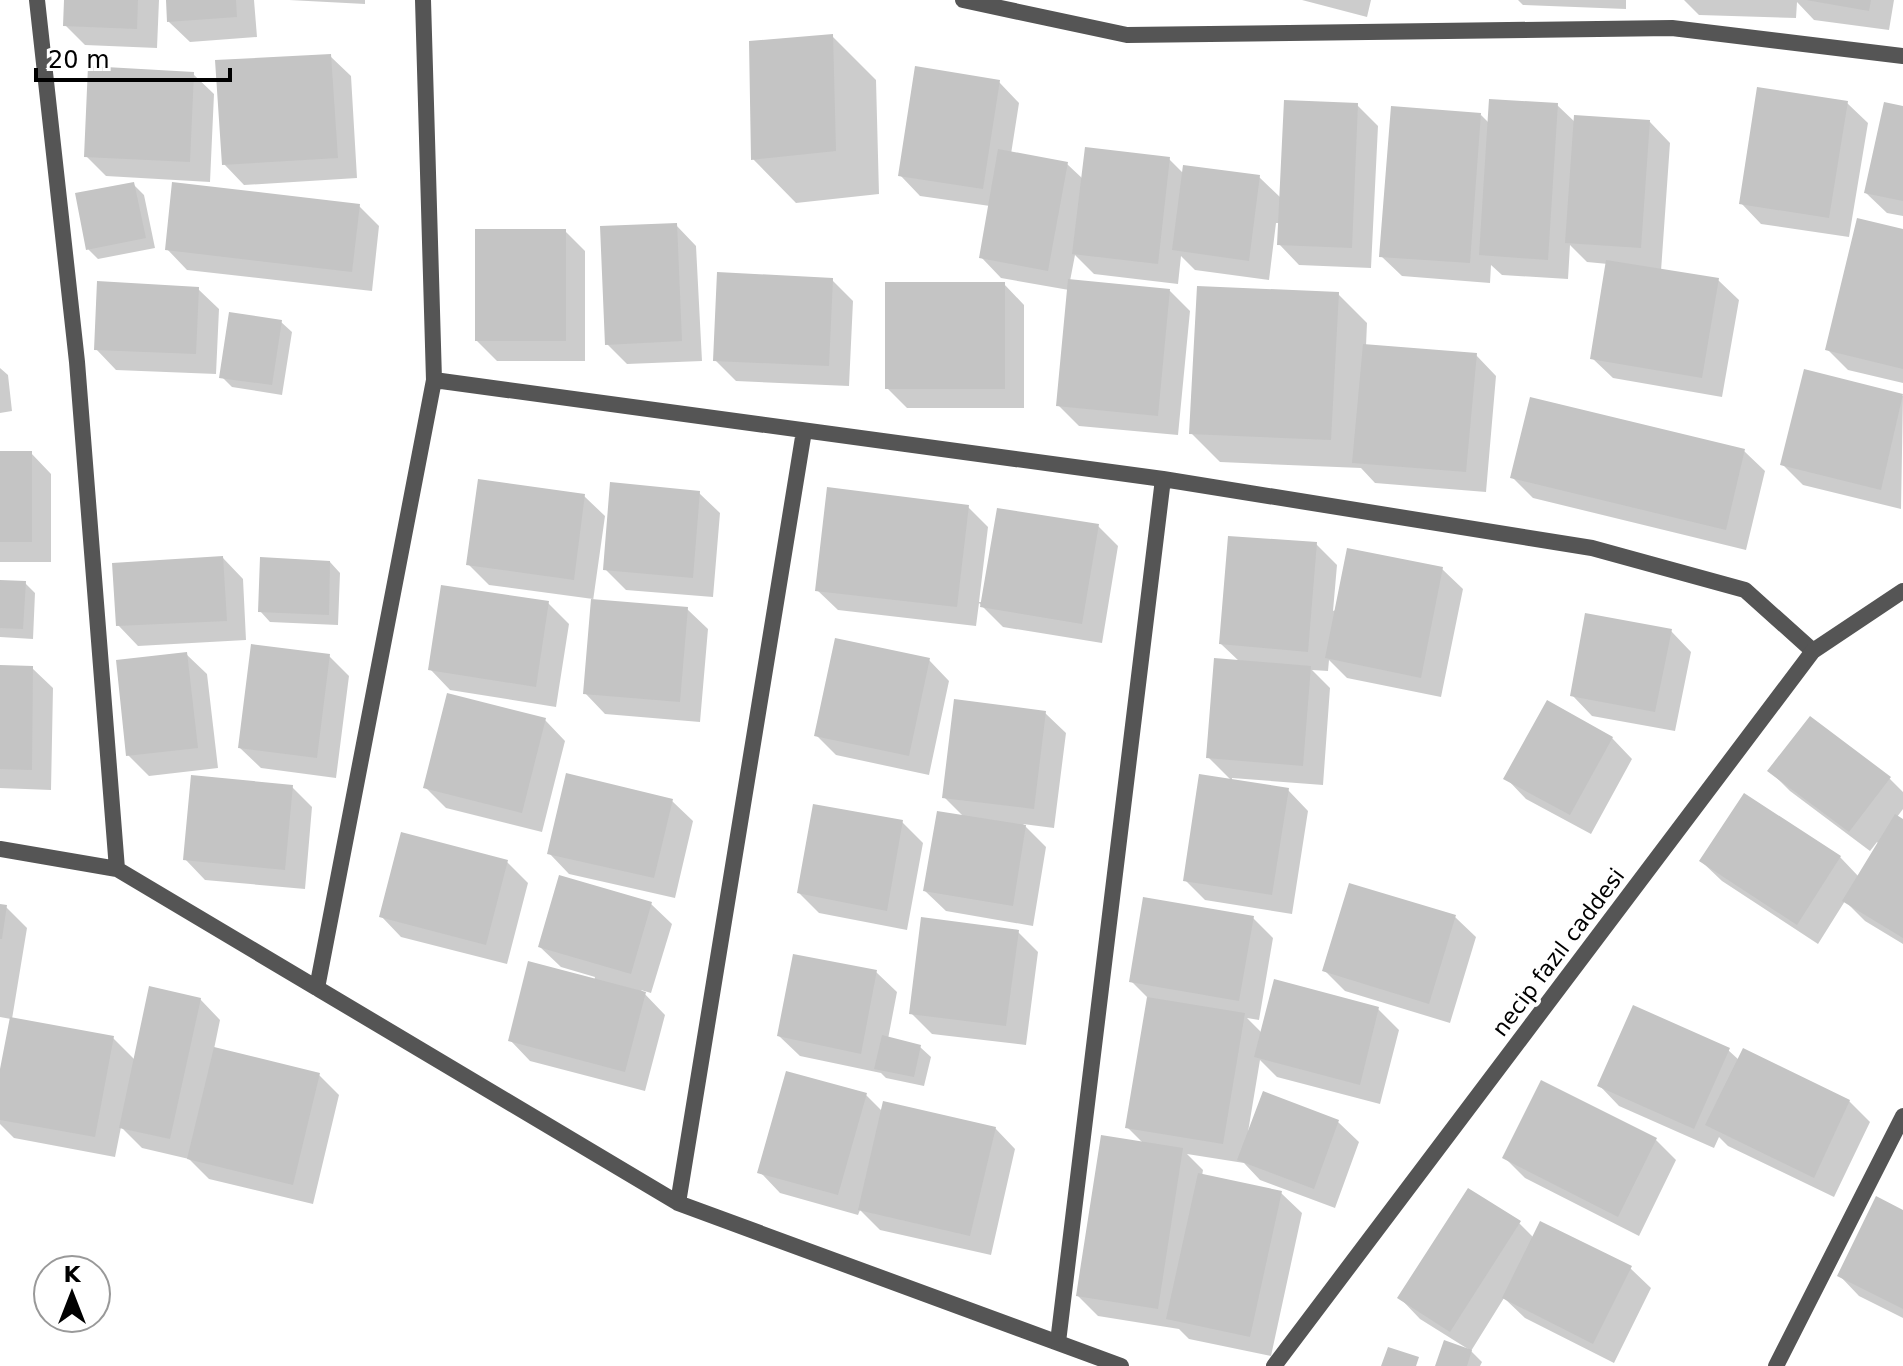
<svg xmlns="http://www.w3.org/2000/svg" width="1903" height="1366" viewBox="0 0 1903 1366" font-family="'DejaVu Sans',sans-serif">
<style>
.shadow{fill:#0003}
.building{fill:#c4c4c4}
.lines{fill:none;stroke-linecap:round;stroke-linejoin:round}
.minor{stroke:#555;stroke-width:16}
.tertiary{stroke:#555;stroke-width:16}
.labels{text-anchor:middle;stroke-width:8;stroke-linejoin:round;paint-order:stroke}
.street-label{font-size:22px;fill:#000;stroke:#fff}
</style>
<rect width="100%" height="100%" fill="#fff"/>
<path class="shadow" d="M66,0H159L157,48L85,45L65,25Z
M168,0H254L257,37L190,42L169,22Z
M289,0H365V4Z
M1302,0H1371L1367,17Z
M1518,0H1626V9L1523,5Z
M1684,0H1894L1889,30L1814,20L1797,2L1796,18L1699,15Z
M832,36L876,80L879,194L796,203L753,159Z
M330,56L351,76L357,178L244,185L224,164Z
M193,74L214,94L210,182L106,176L86,156Z
M999,82L1019,103L1011,154L1067,164L1083,179L1169,159L1184,174L1259,177L1281,198L1357,105L1378,126L1371,268L1299,265L1279,244L1280,223H1276L1269,280L1195,270L1181,256L1178,284L1094,274L1075,255L1070,281L1170,291L1190,311L1178,435L1079,426L1058,405L1069,290L1001,278L981,257L990,206L920,196L900,175Z
M1847,103L1868,123L1849,237L1761,224L1741,203Z
M1557,105L1576,123L1650,122L1670,143L1661,271L1718,280L1739,300L1722,397L1613,378L1592,358L1608,264L1587,262L1570,245L1568,279L1502,275L1491,265L1490,283L1402,276L1381,256L1481,115L1489,123Z
M1903,108V216L1887,213L1866,193Z
M134,185L144,195L155,248L98,259L88,249Z
M359,206L379,226L372,291L187,270L167,249Z
M676,225L696,246L702,361L627,364L607,344Z
M565,231L585,251V361H497L477,341Z
M1903,231V383L1848,370L1827,349Z
M832,280L853,301L849,386L736,381L715,360Z
M1004,284L1024,305V408H907L887,388Z
M198,289L219,309L216,374L116,370L96,349Z
M1338,294L1367,323L1366,346L1476,355L1496,376L1486,492L1375,483L1361,468L1220,462L1191,433Z
M281,322L292,332L282,395L232,387L222,377Z
M0,368L8,375L12,411L0,413Z
M1805,372L1903,396L1901,509L1803,485L1782,464Z
M1744,451L1765,471L1746,550L1533,498L1512,477Z
M0,453H31L51,474V562H0Z
M699,493L720,513L713,597L626,590L605,569Z
M584,496L605,516L593,601L687,609L708,629L700,722L605,714L585,693L593,599L489,585L468,564Z
M968,507L988,527L979,602H983L1098,526L1118,546L1102,643L1003,627L979,603L976,626L838,610L817,590Z
M1316,544L1337,565L1333,611L1442,569L1463,589L1441,697L1347,678L1329,660L1328,671L1312,670L1330,688L1323,785L1232,778V781L1208,757L1240,662L1221,644Z
M223,558L243,579L246,640L138,646L118,625Z
M330,562L340,573L338,625L270,622L260,611Z
M0,582L25,583L35,593L33,639L0,637Z
M548,603L569,624L556,707L450,690L430,669Z
M1671,631L1691,652L1675,731L1592,716L1572,695Z
M186,654L207,674L218,768L149,776L128,755Z
M329,656L349,676L336,778L261,768L240,748Z
M929,660L949,681L929,775L836,755L816,735Z
M0,667L32,668L53,688L51,790L0,788Z
M1045,713L1066,733L1054,828L1023,824L1046,847L1033,926L946,911L925,891L964,817L944,797Z
M1810,719L1890,779L1903,792V809L1897,817L1903,821V944L1865,921L1845,901L1818,944L1722,881L1701,861L1745,795L1840,857L1859,877L1879,844L1877,842L1870,851L1790,791L1770,771Z
M545,720L565,741L542,832L446,808L426,788Z
M1612,738L1632,759L1591,834L1526,799L1506,778Z
M292,787L312,807L305,889L205,880L185,859Z
M1288,790L1308,811L1292,914L1205,900L1185,880Z
M672,801L693,821L675,898L569,874L549,853Z
M902,822L923,843L907,930L819,913L799,893Z
M507,862L528,883L507,964L401,937L381,916Z
M651,904L672,924L651,993L641,990L665,1015L645,1091L530,1061L510,1040L594,981L595,977L561,967L540,947Z
M0,906L6,907L27,928L12,1019L113,1038L135,1060L200,999L220,1020L214,1049L319,1075L339,1095L313,1204L209,1179L189,1159L142,1148L121,1127L115,1157L14,1138L0,1124V1080L11,1019L0,1017Z
M1455,917L1476,937L1450,1023L1345,991L1324,970Z
M1253,918L1273,938L1259,1020L1247,1018L1262,1033L1378,1009L1399,1030L1380,1104L1277,1077L1260,1060L1248,1132L1338,1122L1359,1142L1335,1208L1260,1180L1244,1163L1187,1154L1203,1170L1202,1176L1281,1193L1302,1213L1271,1356L1189,1339L1179,1329L1098,1316L1078,1296L1144,1144L1127,1127L1148,998L1131,981Z
M1018,932L1038,952L1026,1045L932,1034L911,1013Z
M876,972L897,992L888,1039L920,1047L931,1057L924,1086L886,1078L881,1073L800,1056L779,1036Z
M1728,1050L1739,1060L1849,1101L1870,1122L1834,1197L1728,1146L1719,1137L1714,1148L1619,1106L1599,1085Z
M866,1095L883,1112L995,1128L1015,1149L991,1255L880,1230L860,1210L858,1215L780,1193L760,1172Z
M1656,1140L1676,1160L1639,1236L1525,1178L1504,1157Z
M1903,1212V1318L1859,1296L1839,1275Z
M1519,1223L1534,1238L1630,1268L1651,1288L1614,1363L1525,1318L1504,1298L1471,1351L1482,1362L1480,1366H1437L1468,1349L1420,1319L1400,1298Z"/>
<path class="building" d="M64,0H138L137,29L63,26Z
M166,0H236L237,17L167,22Z
M1806,0H1871L1869,11Z
M833,34L836,151L751,160L749,41Z
M331,54L338,158L222,165L215,60Z
M88,66L194,72L190,162L84,157Z
M915,66L1000,80L983,189L898,176Z
M1757,87L1848,101L1829,218L1739,204Z
M1489,99L1558,103L1548,260L1479,255Z
M1284,100L1358,103L1352,248L1277,245Z
M1884,102L1903,106V201L1864,193Z
M1391,106L1481,113L1470,263L1379,257Z
M1574,115L1650,120L1641,248L1565,243Z
M1085,147L1170,157L1158,264L1072,254Z
M998,149L1068,162L1048,271L979,258Z
M1183,165L1260,175L1249,261L1172,250Z
M134,182L146,238L86,250L75,193Z
M172,182L360,204L352,272L165,250Z
M1857,218L1903,229V369L1825,350Z
M677,223L682,341L605,345L600,226Z
M475,229H566V341H475Z
M1606,260L1719,278L1702,378L1590,359Z
M717,272L833,278L829,366L713,361Z
M1068,279L1170,289L1158,416L1056,406Z
M97,281L199,287L196,354L94,350Z
M885,282H1005V389H885Z
M1197,286L1339,292L1331,440L1189,434Z
M229,312L282,320L272,385L219,378Z
M1363,344L1477,353L1466,472L1352,463Z
M1804,369L1903,394L1881,490L1780,465Z
M1530,397L1745,449L1726,530L1510,478Z
M0,451H32V542H0Z
M478,479L585,494L574,580L466,565Z
M610,482L700,491L693,578L603,570Z
M827,487L969,505L957,607L815,591Z
M997,508L1099,524L1082,624L980,607Z
M1228,536L1317,542L1308,652L1219,644Z
M1347,548L1443,567L1421,678L1325,658Z
M223,556L227,621L116,626L112,563Z
M260,557L330,561L329,615L258,612Z
M0,580L26,581L23,629L0,628Z
M441,585L549,601L536,687L428,670Z
M591,599L688,607L680,702L583,694Z
M1585,613L1672,629L1655,712L1570,696Z
M835,638L930,658L909,756L814,736Z
M251,644L330,654L317,758L238,748Z
M187,652L198,748L126,756L116,660Z
M1214,658L1311,666L1303,766L1206,758Z
M0,665L33,666L32,770L0,769Z
M447,693L546,718L522,813L423,788Z
M954,699L1046,711L1034,809L942,798Z
M1547,700L1613,737L1570,815L1503,779Z
M1810,716L1891,777L1849,832L1767,771Z
M566,773L673,799L654,878L547,854Z
M1199,774L1289,788L1272,895L1183,881Z
M191,775L293,785L285,870L183,860Z
M1744,793L1841,856L1797,925L1699,861Z
M813,804L903,820L887,911L797,893Z
M937,811L1026,825L1013,906L923,891Z
M1895,814L1903,819V938L1842,901Z
M401,832L508,860L486,945L379,917Z
M559,875L652,902L631,974L538,947Z
M1349,883L1456,915L1429,1004L1322,971Z
M1143,897L1254,916L1239,1001L1129,982Z
M0,904L7,905L2,939H0Z
M921,917L1019,930L1006,1026L909,1014Z
M793,954L877,970L861,1054L777,1036Z
M528,961L646,992L625,1072L508,1041Z
M1274,979L1379,1007L1360,1085L1254,1057Z
M149,986L201,998L170,1139L119,1128Z
M1147,997L1245,1013L1223,1144L1125,1128Z
M1633,1005L1730,1048L1694,1129L1597,1086Z
M10,1017L114,1036L95,1137L0,1120V1069Z
M882,1035L921,1045L914,1077L874,1069Z
M214,1047L320,1073L293,1185L187,1159Z
M1743,1048L1850,1100L1814,1178L1705,1125Z
M786,1071L867,1093L838,1195L757,1173Z
M1541,1080L1657,1138L1618,1217L1502,1158Z
M1263,1091L1339,1120L1314,1189L1237,1160Z
M883,1101L996,1127L970,1236L858,1210Z
M1101,1135L1183,1148L1158,1309L1076,1296Z
M1198,1173L1282,1191L1250,1337L1166,1319Z
M1468,1188L1521,1221L1450,1332L1397,1298Z
M1876,1196L1903,1210V1309L1837,1276Z
M1540,1221L1632,1266L1593,1344L1502,1298Z
M1444,1340L1472,1350L1467,1366H1435Z
M1388,1347L1419,1357L1416,1366H1381Z"/>
<g class="lines">
<path class="minor" d="M37,0L77,362L117,869
M963,0L1127,35L1672,28L1903,56
M434,380L1163,479L1592,548L1745,590L1813,651
M0,849L117,869L678,1203L1121,1366
M317,988L434,380L423,0
M678,1203L804,431
M1058,1342L1163,479
M1776,1366L1903,1116"/>
<path class="tertiary" d="M1274,1366L1813,651L1903,591"/>
</g>
<g class="labels">
<g class="street-label">
<text transform="translate(1558 952) rotate(-53)" y="8">necip fazıl caddesi</text>
</g>
</g>
<g transform="translate(72 1294)"><circle r="38" fill="#ffffff" stroke="#999999" stroke-width="2"/>
<path d="M0-6L14 30L0 20L-14 30Z" fill="#000000"/>
<text y="-12" font-size="22" font-weight="bold" text-anchor="middle" fill="#000000">K</text>
</g>
<path d="M36 68v12h194v-12" fill="none" stroke="#000000" stroke-width="4"/>
<text x="48" y="68" font-size="24" fill="#000000" stroke="#ffffff" stroke-width="6" paint-order="stroke">20 m</text>
</svg>
